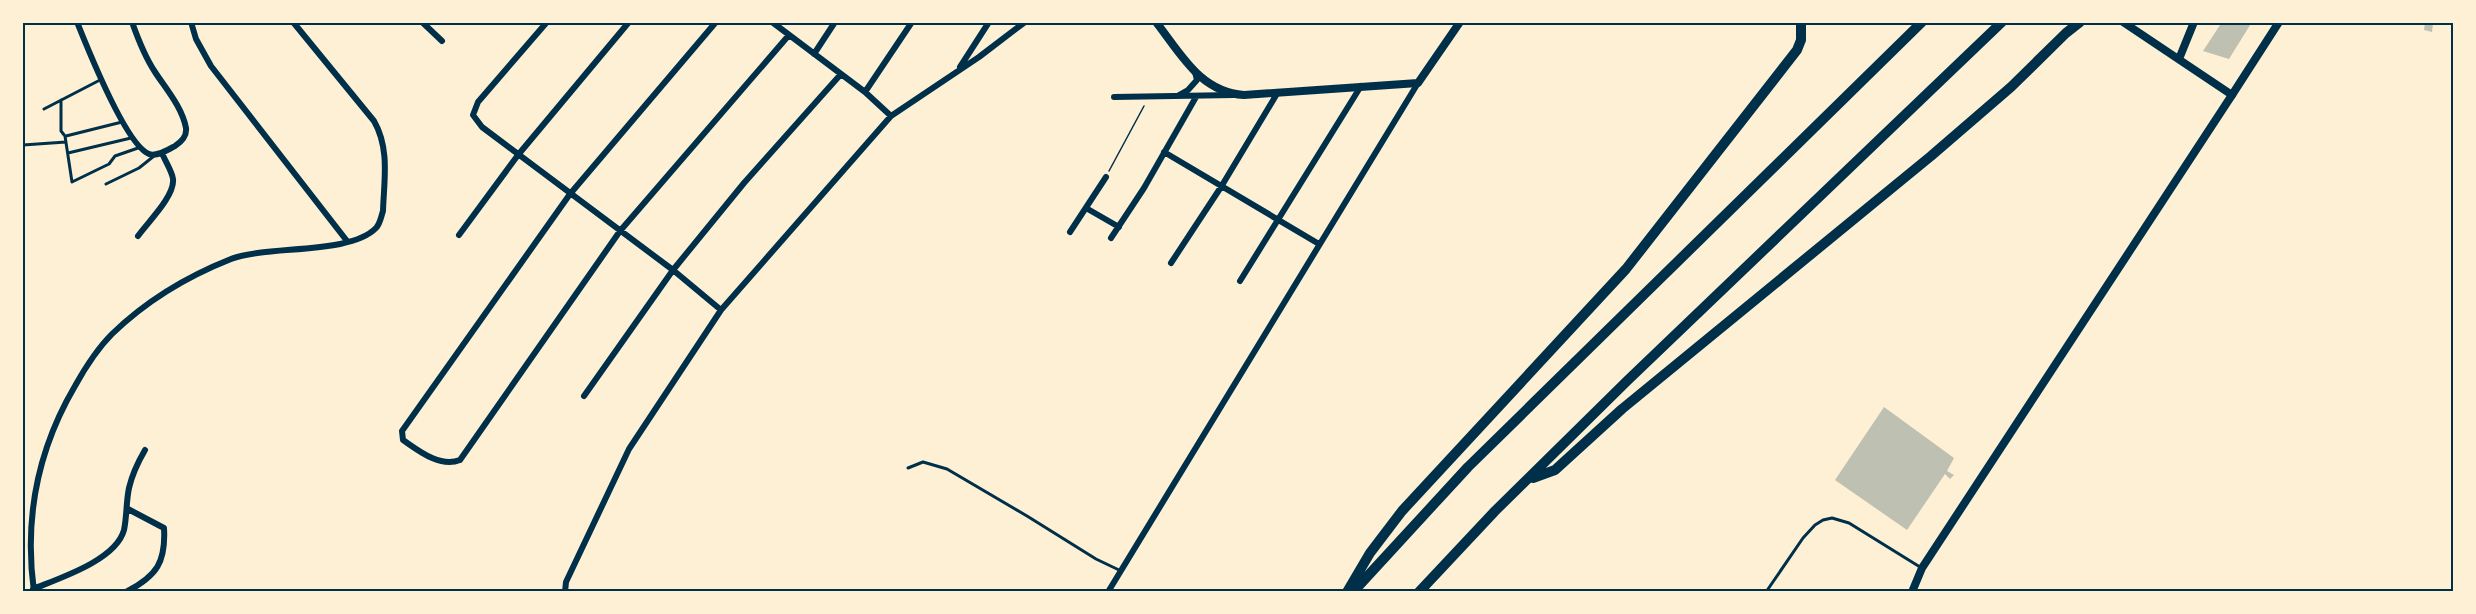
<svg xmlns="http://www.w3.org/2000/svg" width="2476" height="614" viewBox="0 0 2476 614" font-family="'Noto Sans',sans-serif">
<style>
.building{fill:#bec0b2}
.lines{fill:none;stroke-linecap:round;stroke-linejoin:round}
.path{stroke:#003049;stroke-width:1.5}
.service{stroke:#003049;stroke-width:3}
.minor{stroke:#003049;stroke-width:6}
.tertiary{stroke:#003049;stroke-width:8}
.secondary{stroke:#003049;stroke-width:8}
.motorway{stroke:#003049;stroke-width:10}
.neatline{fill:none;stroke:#003049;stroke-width:2}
</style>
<rect width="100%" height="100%" fill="#fdf0d5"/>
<path class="building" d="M2222,22H2252L2229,59L2203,51Z
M2425,22L2433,23L2432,32L2424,30Z
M1884,407L1954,458L1947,471L1954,475L1950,479L1945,474L1907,530L1835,480Z"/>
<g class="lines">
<path class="path" d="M1109,171L1144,106"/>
<path class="service" d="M61,100V131L65,136L72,182L109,164L115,156L138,148
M44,109L100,80
M66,136L122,122
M23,145L66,142
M68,153L131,138
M106,184L139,168L154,156
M908,468L923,462L947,469L1027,516L1096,559L1119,570
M1766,592L1803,538L1815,525L1823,520L1832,518L1849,523L1920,567"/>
<path class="minor" d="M77,22C87,47 126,145 149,154C157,157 168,150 175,146C181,142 187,137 186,128C182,107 166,89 155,72C145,57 138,39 132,22
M191,22L196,39L211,66L347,241
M422,22L442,41
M547,22L478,102L473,115L482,127L673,270L721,310
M716,22L570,194L402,431L403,440C419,451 440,468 460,460L620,231L789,35
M772,22L865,92L891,116
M814,54L835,22
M960,67L989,22
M865,92L912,22
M1179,95L1188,90L1197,80L1195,72
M1114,97L1234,95
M1164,152L1319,244
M1086,208L1119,227
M1070,232L1106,177
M459,235L518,155L629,22
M138,236C148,222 175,196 173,179C172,171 165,161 162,153
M1111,238L1144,188L1196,97
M1171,263L1221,187L1278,92
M1240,281L1361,86
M584,396L673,270L744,183L841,74
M33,589C60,578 116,560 124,530C127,516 126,502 129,488C132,475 138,462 145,450
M34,592C24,519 38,449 75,386C85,368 97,349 112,334C145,302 188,276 231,259C267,245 350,255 376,228C380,224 381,217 383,211C384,180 390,149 374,121L293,22
M126,592C157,576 166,562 164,528L128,509
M565,592L566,582L629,449L721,310L891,116L979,57L1025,22
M1108,592L1418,83"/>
<path class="tertiary" d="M1912,592L1922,568L2232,95"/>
<path class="secondary" d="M1156,22C1181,54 1200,92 1244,95L1418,83L1460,22
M2123,22L2232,95L2279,22
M2179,59L2194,22"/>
<path class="motorway" d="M1533,478L1555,470L1622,409L1931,156L2011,87L2066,33L2080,22
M1347,592L1370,553L1402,511L1626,269L1797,50L1801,40V22
M1353,592L1468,467L1922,22
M1419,592L1495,511L1628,380L2002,22"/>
</g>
<rect width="2476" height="614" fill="none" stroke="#fdf0d5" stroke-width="48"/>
<rect x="24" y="24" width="2428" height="566" class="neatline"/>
</svg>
